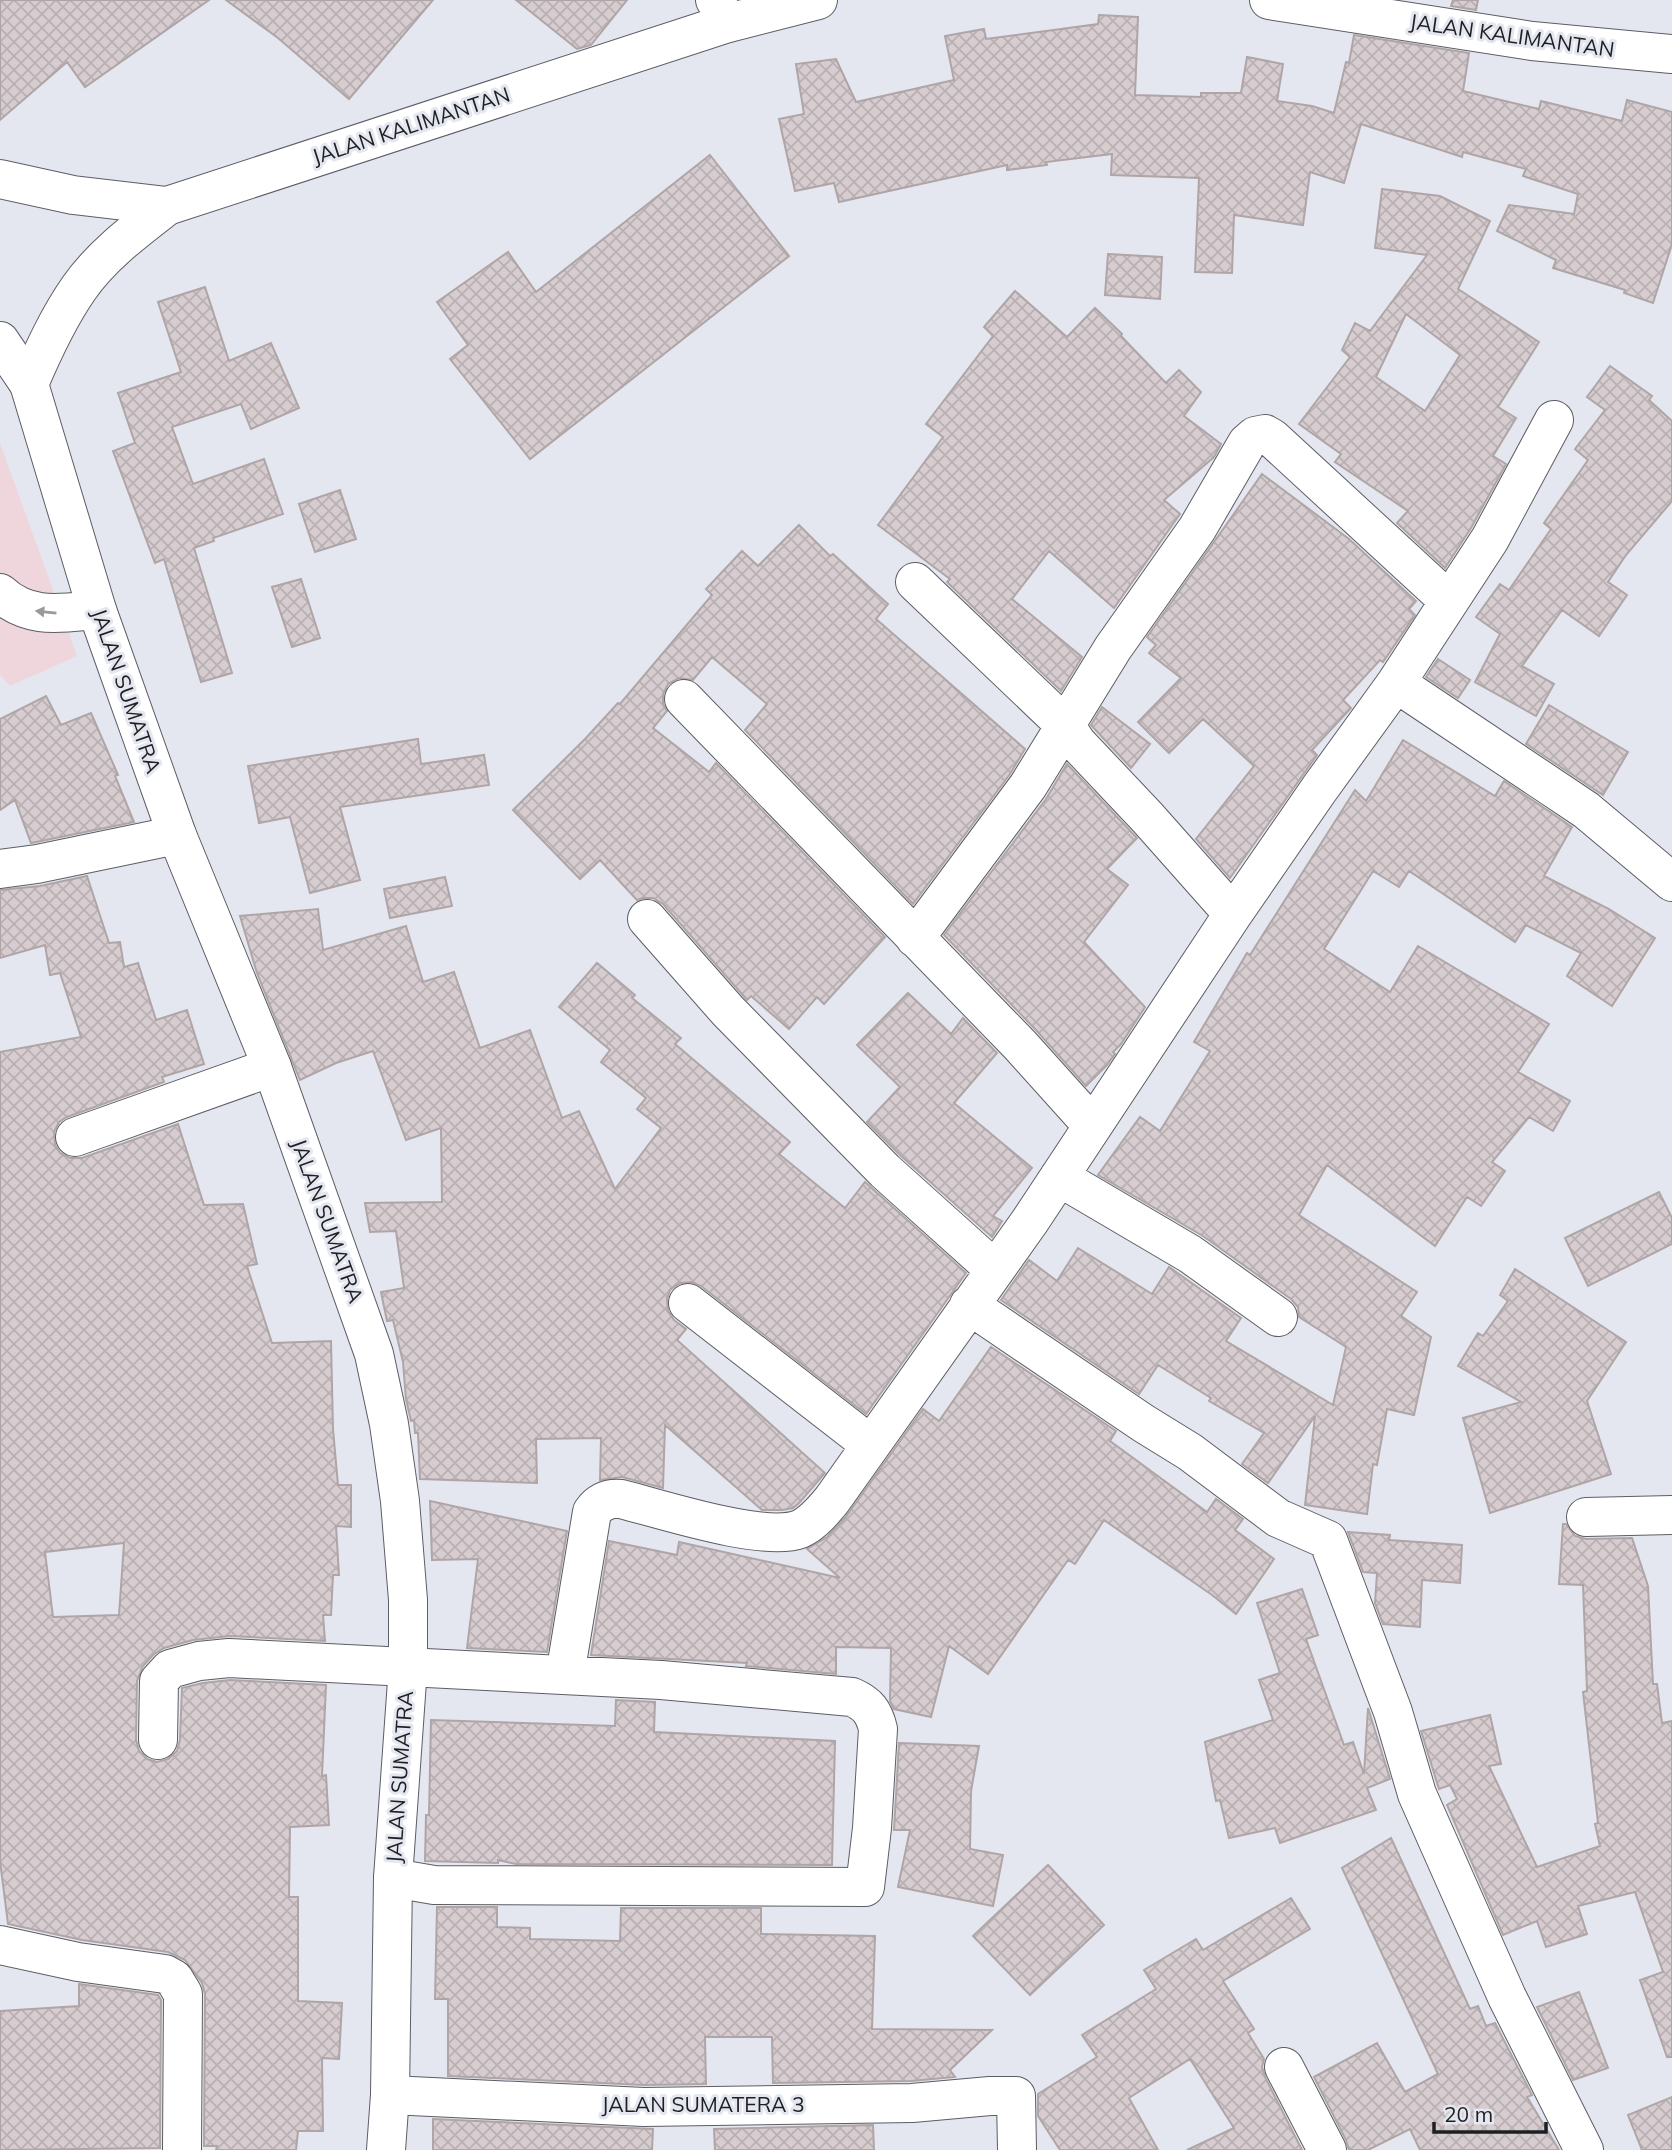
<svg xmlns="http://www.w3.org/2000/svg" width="1672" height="2150" viewBox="0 0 1672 2150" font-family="Mulish,sans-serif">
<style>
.commercial{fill:#efd6dd}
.building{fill:url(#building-cross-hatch);stroke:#afa5a7;stroke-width:2;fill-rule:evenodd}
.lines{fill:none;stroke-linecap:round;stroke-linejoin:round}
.minor-casing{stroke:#5c5d65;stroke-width:40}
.major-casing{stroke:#5c5d65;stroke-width:40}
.minor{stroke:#fff;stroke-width:38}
.major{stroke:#fff;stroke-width:38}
.oneway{fill:#9a9a9c}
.labels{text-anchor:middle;stroke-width:6;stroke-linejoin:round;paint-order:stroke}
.street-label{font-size:21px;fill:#1e1f22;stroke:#e5e7f0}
</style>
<defs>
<pattern id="building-cross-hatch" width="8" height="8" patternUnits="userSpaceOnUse" patternTransform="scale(1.75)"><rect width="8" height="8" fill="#d7cdd0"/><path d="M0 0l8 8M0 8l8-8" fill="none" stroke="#b8b0b2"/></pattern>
</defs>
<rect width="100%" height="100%" fill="#e5e7f0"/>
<path class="commercial" d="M0,443L77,656L10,686L0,675Z"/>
<path class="building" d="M0,0H209L85,87L67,62L0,120Z
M226,0H433L349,99L278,38Z
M516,0H627L591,45L577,49Z
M1453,0H1478L1476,10L1451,6Z
M1099,15L1138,17L1135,95L1201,97V93H1241L1247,57L1283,64L1277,101L1312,106L1334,113L1346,62L1349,63L1354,35L1469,53L1463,91L1539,109L1541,101L1622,121L1627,100L1672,112V244L1653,303L1624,293L1625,290L1553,268L1556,260L1497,231L1509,205L1574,214L1578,194L1523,176L1526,169L1463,152L1462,157L1361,124L1344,183L1310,172L1303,225L1234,215L1232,273L1195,272L1199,178L1111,175L1112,154L1046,162L1047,165L1007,170V165L839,202L834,183L795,191L779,119L804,114L796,64L836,59L856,102L954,80L945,36L984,29L986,39L1098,24Z
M710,155L789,256L530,459L450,359L468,345L437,302L508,252L536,292Z
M1382,189L1440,196L1490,221L1458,289L1539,342L1498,407L1516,418L1493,456L1506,464L1471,528L1445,568L1397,523L1408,511L1335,462L1341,454L1299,424L1350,357L1342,350L1355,323L1370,331L1427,255L1375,248ZM1406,314L1460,355L1425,411L1376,377Z
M1108,254L1162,257L1160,299L1105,295Z
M205,287L229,361L271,343L299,408L251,429L241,404L172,427L193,484L264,459L283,514L213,538L214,541L194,548L232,673L201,682L164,559L155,563L113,451L135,443L118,393L181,372L158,302Z
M1015,291L1067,337L1095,308L1122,334L1121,336L1166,383L1179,370L1201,392L1184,416L1221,444L1214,457L1164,500L1180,514L1114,608L1049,551L1012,599L1082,657L1061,691L947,582L950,579L878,525L943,437L926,424L993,336L984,327Z
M1610,366L1652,396L1649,400L1672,421V501L1626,555L1608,582L1627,595L1599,636L1562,610L1522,666L1554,684L1536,716L1475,682L1500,634L1476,617L1500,584L1509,590L1551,529L1544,523L1588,460L1575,449L1605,410L1587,397Z
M1262,474L1349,539L1416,601L1409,609L1415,615L1383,662L1380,660L1343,700L1351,708L1312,750L1317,755L1230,878L1196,839L1254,766L1203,719L1169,753L1138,722L1181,678L1149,653L1156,645L1147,637Z
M340,490L356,539L315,552L299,504Z
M799,525L830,556L833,554L888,604L876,619L1025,749L1010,774L913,904L745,730L767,704L712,657L693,680L679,678L668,684L663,694V704L667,711L653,728L709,772L716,763L885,937L824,1004L817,997L789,1029L751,996L747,1000L663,904L653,898H643L637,900L600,860L580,879L513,810L585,739L618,703L620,704L712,595L706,589L742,551L758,566Z
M301,579L320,638L292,647L272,587Z
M1438,659L1470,680L1458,698L1426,677Z
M46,696L61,725L91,713L118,775L115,776L134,822L31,843L15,800L0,810V719Z
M1549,705L1628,752L1603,795L1526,744Z
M1102,707L1150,744L1131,768L1091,725Z
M418,739L421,764L484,755L489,785L340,807L360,880L310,893L290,817L259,823L248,766Z
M1403,740L1495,796L1504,781L1572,827L1544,876L1609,909L1655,938L1612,1006L1567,976L1581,953L1526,925L1515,942L1409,871L1399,887L1373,871L1324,949L1390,992L1418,946L1549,1024L1518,1072L1570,1101L1553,1131L1529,1117L1492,1162L1505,1171L1481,1206L1467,1197L1435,1246L1327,1165L1299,1215L1417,1292L1401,1316L1431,1337L1414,1415L1387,1409L1377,1465L1373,1464L1367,1514L1305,1505L1315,1416L1268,1483L1242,1464L1264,1433L1209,1401L1211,1398L1158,1365L1139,1394L1001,1300L1029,1260L1057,1281L1078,1248L1152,1294L1169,1267L1241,1318L1226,1341L1333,1405L1346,1347L1299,1317L1298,1307L1291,1299L1203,1236L1098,1175L1140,1117L1160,1131L1210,1051L1194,1042L1247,953L1250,955L1355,790L1366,801Z
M1067,764L1137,838L1107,869L1128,885L1084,942L1145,1007L1121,1044L1113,1052L1115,1054L1107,1065L1086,1086L1036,1030L944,935L1046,799Z
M87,876L109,943L120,942L124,967L138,963L156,1020L187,1010L204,1064L162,1077L164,1082L67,1117L59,1122L54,1132L55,1145L60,1153L70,1158H82L178,1124L204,1205L243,1204L257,1264L247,1266L272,1343L331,1341L333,1429L338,1485H351V1527L336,1526L339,1575H333L331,1615H323L325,1641L230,1636L193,1640L164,1648L154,1654L143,1666L137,1681L136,1740L139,1751L147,1759L157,1762L168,1759L177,1751L180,1740L182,1688L203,1683L230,1680L326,1685L322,1776L326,1775L329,1825L290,1827L289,1897H298V2001L342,2003L339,2059L322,2058L323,2131H298L296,2150H216L217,2146H204L205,1994L202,1983L185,1960L168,1952L82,1940L8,1924L0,1861V1052L81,1037L60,973L50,975L45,945L0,958V890L40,886ZM124,1543L119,1615L53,1617L45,1552Z
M445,877L452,906L390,918L384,889Z
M318,909L323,950L406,926L423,982L454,972L480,1048L530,1030L562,1118L579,1111L615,1189L661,1128L637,1109L646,1098L601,1062L610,1050L559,1007L597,963L635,995L632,998L681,1038L675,1044L790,1142L779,1154L845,1208L865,1182L966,1273L866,1414L701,1286L692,1282L680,1283L670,1290L667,1299L668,1311L674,1320L686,1329L677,1340L825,1473L799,1503L793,1508L782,1510H762L665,1425L663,1488L622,1477L600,1480L601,1438L536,1439L537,1483L420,1479L418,1433H415L414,1420L411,1421L406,1399L403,1362L393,1320L387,1321L381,1292L404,1288L396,1231L370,1232L365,1203L442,1202L441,1128L406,1140L373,1051L336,1063L300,1080L257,973L240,916Z
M908,993L951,1034L963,1018L997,1053L954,1103L1032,1168L993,1216L1002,1221L992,1237L900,1155L867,1122L900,1087L857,1045Z
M1659,1192L1672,1218V1244L1588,1286L1565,1238Z
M1515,1269L1626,1342L1587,1401L1611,1474L1490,1513L1463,1418L1521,1402L1458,1366L1478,1333L1483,1336L1508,1301L1500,1295Z
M991,1347L1116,1431L1110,1441L1207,1512L1216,1499L1243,1519L1235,1530L1274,1559L1236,1614L1212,1595L1104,1520L1075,1564L1068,1560L988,1674L949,1646L931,1717L894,1709L890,1701L891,1648L836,1647V1674L746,1666L747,1663L591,1655L609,1541L677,1555L679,1542L840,1578L807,1549L827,1537L845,1518L923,1409L939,1421Z
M430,1501L567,1531L547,1652L467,1648L478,1559L432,1560Z
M1563,1524H1566L1575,1536L1586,1539L1632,1538L1648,1586L1653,1684H1657L1662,1723L1672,1721V2057H1667L1640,1980L1663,1972L1635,1892L1578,1906L1587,1934L1546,1947L1537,1921L1503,1935L1447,1805L1457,1799L1450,1785L1439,1789L1421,1731L1490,1715L1501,1764L1489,1766L1537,1867L1600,1846L1595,1824L1598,1823L1583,1692L1587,1691L1583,1585L1559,1584Z
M1348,1532L1390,1535L1389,1540L1462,1545L1460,1583L1422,1580L1420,1627L1383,1624L1375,1603L1377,1573L1363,1572Z
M1302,1589L1318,1635L1306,1639L1344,1745L1353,1742L1364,1774L1368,1708L1390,1779L1367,1788L1376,1810L1280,1843L1275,1828L1229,1838L1220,1800L1216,1801L1205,1742L1273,1720L1259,1680L1280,1673L1257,1603Z
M616,1700L655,1702L654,1732L835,1741L832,1865L516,1864L498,1860V1863L425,1861L426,1815H429L431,1720L615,1726Z
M899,1743L979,1746L971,1791L970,1849L1003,1855L993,1906L898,1887L910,1830H894Z
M1391,1838L1470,2009L1478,2006L1486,2026L1495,2023L1532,2095L1527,2097L1559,2150H1420L1410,2129L1368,2150H1349L1346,2140L1314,2077L1377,2043L1405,2092L1438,2074L1342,1868Z
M1048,1865L1104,1925L1030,1995L973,1936Z
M1291,1898L1310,1929L1223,1981L1254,2029L1248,2033L1264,2059L1262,2067L1265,2077L1302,2150H1187L1234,2128L1190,2059L1129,2098L1158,2150H1060L1038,2116V2094L1097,2057L1082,2035L1156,1989L1144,1970L1196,1939L1203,1950Z
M437,1907H497V1927L530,1928V1939L620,1941L621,1908H761V1934L875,1936L872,2029L992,2030L950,2070L955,2077L911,2081L773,2083L772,2037H705L706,2084L644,2085L448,2076V1999H435Z
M79,1984L158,1995L161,2000L160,2148L0,2150V2011L79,2006Z
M1579,1992L1608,2068L1573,2080L1537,2007Z
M1672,2097V2150H1642L1628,2115Z
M433,2119L653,2129L652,2150H433Z
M873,2125L874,2150H715L714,2129Z"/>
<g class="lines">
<g class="minor-casing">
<path id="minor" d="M715,0L728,23
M0,179L73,195L167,206
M0,341L29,384
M915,582L1066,726L1077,743L1147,817L1233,914
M0,593C29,620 61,613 97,610
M1396,683L1586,810L1672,882
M684,699L1020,1045L1092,1125
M0,869L37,864L177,835
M647,919L728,1011L885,1171L994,1269
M915,938L1028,786L1113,648L1197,529L1247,443L1255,436L1265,434L1272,438L1449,601
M75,1137L272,1067
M1059,1177L1190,1254L1278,1317
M688,1303L871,1445
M969,1305L1143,1423L1190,1452L1278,1518L1328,1540L1393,1712L1417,1794L1507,1997L1584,2150
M1586,1517L1672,1515
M565,1675L592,1512C599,1502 609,1498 621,1499C661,1509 764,1543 800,1529C813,1523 823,1511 832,1500L1030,1221L1233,914L1320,788L1396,683L1490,539L1554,420
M158,1740L159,1681L170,1669L199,1661L229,1658L661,1680L852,1697C868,1704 874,1712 878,1729L872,1828L865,1887L434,1885L393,1878
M0,1945L78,1962L165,1974L174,1979L183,1994L182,2150
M1284,2067L1327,2150
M390,2095L644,2107L912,2103L990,2096H1016L1017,2150"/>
</g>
<g class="major-casing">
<path id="major" d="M1269,0L1532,41L1672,54
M386,2150L390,2095L393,1878L408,1667V1600L400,1501L389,1424L374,1354L272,1067L177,835L97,610L29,384C43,351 58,318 79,288C102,255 136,230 167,206L728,23L818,0"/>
</g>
<use href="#minor" class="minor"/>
<use href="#major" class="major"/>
</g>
<defs><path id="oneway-solid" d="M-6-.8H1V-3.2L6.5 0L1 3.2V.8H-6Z" transform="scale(1.75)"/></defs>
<use class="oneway" href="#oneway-solid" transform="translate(46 612) rotate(-174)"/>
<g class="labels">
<g class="street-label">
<text transform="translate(1512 36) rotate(8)" y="7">JALAN KALIMANTAN</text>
<text transform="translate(411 126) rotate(-18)" y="7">JALAN KALIMANTAN</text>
<text transform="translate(126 691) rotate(71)" y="7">JALAN SUMATRA</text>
<text transform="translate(327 1221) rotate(70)" y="7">JALAN SUMATRA</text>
<text transform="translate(400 1777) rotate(-86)" y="7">JALAN SUMATRA</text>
<text x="703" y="2112">JALAN SUMATERA 3</text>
</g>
</g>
<path d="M1434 2122v10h112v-10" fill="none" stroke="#1e1f22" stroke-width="3.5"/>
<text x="1444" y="2122" font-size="21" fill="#1e1f22" stroke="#e5e7f0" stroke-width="5" paint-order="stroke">20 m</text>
</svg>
